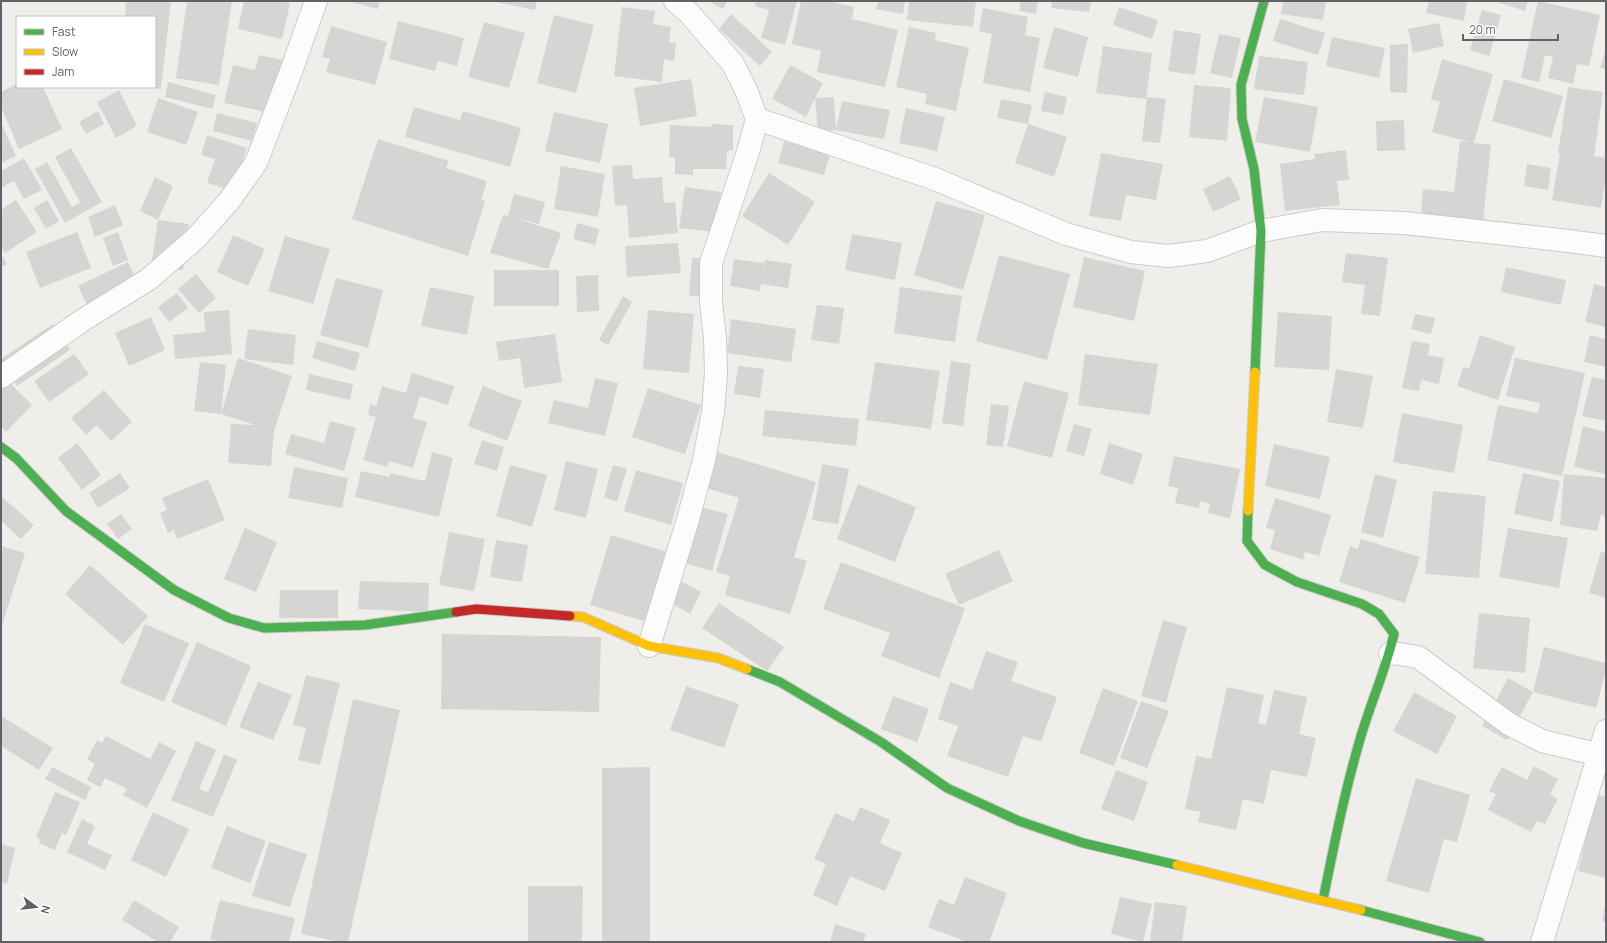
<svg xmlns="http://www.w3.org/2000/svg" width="1607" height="943" viewBox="0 0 1607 943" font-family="Manrope,sans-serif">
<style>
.building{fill:#d6d5d3}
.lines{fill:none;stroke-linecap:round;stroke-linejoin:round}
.street-casing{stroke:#cbcccc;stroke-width:24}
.fast-casing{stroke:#cacacb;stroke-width:11}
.slow-casing{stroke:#cacacb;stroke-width:11}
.jam-casing{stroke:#cacacb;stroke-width:11}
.street{stroke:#fdfcfc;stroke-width:22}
.fast{stroke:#4caf50;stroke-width:9}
.slow{stroke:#ffc107;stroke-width:9}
.jam{stroke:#c62828;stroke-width:9}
</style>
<rect width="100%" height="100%" fill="#efeeea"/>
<path class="building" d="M126,1H171L161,89L155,88V17H125Z
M187,1H232L219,85L176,78Z
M244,1H282L290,3L282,39L238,29Z
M348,1H380L378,9Z
M491,1H537L535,10Z
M708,1H727L723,9Z
M756,1H797L785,45L761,38L769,10L755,6Z
M801,1H828L854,7L852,19L898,30L885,87L817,72L821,51L792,44Z
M878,1H905L903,14L876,9Z
M909,1H976L973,27L907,20Z
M1021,1H1038L1036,14L1019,11Z
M1052,1H1091L1089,12L1051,8Z
M1283,1H1326L1323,20L1281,14Z
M1429,1H1467L1464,21L1426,13Z
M1494,1H1528L1525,11Z
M1538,1L1600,15L1589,66L1577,64L1573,84L1548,78L1553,57L1545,55L1539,82L1521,78Z
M622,7L655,11L653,24L671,27L669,42L676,43L674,61L664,59L662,82L614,76Z
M1119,7L1158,20L1152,39L1113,25Z
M983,8L1028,17L1025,35L1040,38L1030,92L983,83L992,34L979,31Z
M1482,10L1501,15L1489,56L1470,50Z
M731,14L772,52L760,66L719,29Z
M554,15L594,25L576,93L537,83Z
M1280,19L1325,33L1318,55L1273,41Z
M398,21L464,38L457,66L438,61L435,71L389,59Z
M484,22L525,33L509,88L468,77Z
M1439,23L1444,46L1413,53L1408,29Z
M331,26L387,42L375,85L326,72L330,59L322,57Z
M909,27L936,33L935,40L969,48L956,111L925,104L927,94L896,87Z
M1054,27L1088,37L1078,77L1043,68Z
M1174,30L1201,34L1195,75L1168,71Z
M1219,34L1241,38L1232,78L1210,73Z
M1332,37L1385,48L1379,78L1326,66Z
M1408,44L1407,93L1390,92V45Z
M1103,46L1152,53L1146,99L1096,93Z
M1606,49V69L1600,68Z
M259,55L283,60L271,113L224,103L233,65L255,70Z
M1259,56L1308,62L1304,95L1254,89Z
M1442,59L1493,74L1474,143L1491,145L1483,222L1421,216L1423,189L1454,192L1460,141L1470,142L1432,132L1440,102L1431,99Z
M790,65L823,83L815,98L834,97L836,130L818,132L815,98L806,117L772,99Z
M691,79L697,116L640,126L634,88Z
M1504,79L1563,96L1551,138L1492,121Z
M168,82L216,95L212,109L165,97Z
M17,84V87H43L62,129L19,149L1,107V92Z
M1194,85L1231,88L1227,141L1189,137Z
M1568,87L1603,92L1594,156L1606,158V176L1601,208L1552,200L1560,153H1558Z
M119,90L137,126L116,138L97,102Z
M1045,92L1067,97L1063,115L1041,111Z
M1147,97L1166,99L1160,143L1142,141Z
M1264,97L1318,107L1310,152L1255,142Z
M158,98L198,112L186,145L147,132Z
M1001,99L1032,105L1028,124L997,118Z
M842,101L890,110L884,139L836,130Z
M414,107L460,120L463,111L521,128L510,167L405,137Z
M906,108L945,117L937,151L899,143Z
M98,111L104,124L86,134L79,122Z
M554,112L608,124L600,163L545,151Z
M217,113L257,123L252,141L213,131Z
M1404,120L1405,150L1377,151L1376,121Z
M1,122L16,156L1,163Z
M711,124L733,125V150L727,151L726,169H693V175L675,174V157H669L670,125L712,127Z
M1028,124L1067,137L1054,177L1015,163Z
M207,135L247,148L233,191L207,183L215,159L201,155Z
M378,139L449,161L446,168L487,181L481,200L485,201L468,256L352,219Z
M784,141L830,154L824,175L778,163Z
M71,148L102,202L65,223L35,169L47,162L72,207L80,202L55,157Z
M1346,150L1349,180L1337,181L1340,205L1285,211L1280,164L1315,159L1314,154Z
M1101,153L1163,164L1156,200L1126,195L1121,221L1089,216Z
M24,158L42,190L24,199L14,181L1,188V171Z
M1527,164L1551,168L1548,190L1524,186Z
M632,165L633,179L662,177L664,203L675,202L678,233L629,238L627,205L615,206L612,166Z
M561,166L605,174L598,217L554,209Z
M769,173L815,202L788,245L742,216Z
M1230,176L1241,199L1213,212L1203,189Z
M155,177L173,186L158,220L140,211Z
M685,187L721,192L715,232L679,228Z
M514,194L545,202L539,224L512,217L561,233L548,269L490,253L503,215L508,216Z
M16,200L37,232L5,253L1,246V210Z
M47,200L59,221L46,229L34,208Z
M936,201L985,215L963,290L914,275Z
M115,205L123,225L95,237L88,217Z
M158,220L189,224L183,270L151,266Z
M577,223L599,229L595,245L573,239Z
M77,232L91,268L40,288L26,252Z
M118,232L128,260L113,266L103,238Z
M852,234L902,243L895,280L845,270Z
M233,235L265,249L248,286L217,272Z
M285,236L330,249L313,304L268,291Z
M678,243L681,273L627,277L625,246Z
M1346,253L1388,258L1380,316L1361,314L1365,285L1342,282Z
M1,254L7,264L1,267Z
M999,255L1070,274L1047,360L976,341Z
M1084,257L1145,271L1134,321L1073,307Z
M692,258H707L704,297L689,296Z
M734,259L764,263L762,276L765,260L792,264L788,288L761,284L760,291L730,286Z
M128,262L138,282L88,307L78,286Z
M1506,267L1566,280L1561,305L1501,292Z
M494,270H559V306H494Z
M196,274L216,298L199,313L178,289Z
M598,275L599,311L577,312L576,276Z
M336,278L383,290L368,348L320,335Z
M1594,284L1606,287V327L1585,322Z
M430,287L474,296L467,335L421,326Z
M900,287L962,296L955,342L894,333Z
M177,293L188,308L169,322L158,307Z
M623,296L632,302L608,345L599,340Z
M817,305L844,308L839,344L811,340Z
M229,310L232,354L175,359L173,335L205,332L204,312Z
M648,310L694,314L689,373L643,369Z
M1278,312L1332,316L1329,370L1274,367Z
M1415,314L1435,318L1431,334L1411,329Z
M151,317L165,350L129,366L115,333Z
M731,319L796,329L791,362L727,353Z
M53,324L70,350L17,386L1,359Z
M248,329L296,335L293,365L244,359Z
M555,334L562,382L524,388L520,358L499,361L496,342Z
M1480,335L1515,347L1498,400L1457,386L1463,367L1469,369Z
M1590,335L1606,339V367L1584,362Z
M317,341L360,353L355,371L312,358Z
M1412,341L1430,344L1428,355L1444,358L1439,384L1421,380L1419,391L1402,388Z
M74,354L89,374L49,402L34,381Z
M1085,354L1158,364L1150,415L1078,405Z
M238,358L292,376L274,431L271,466L228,463L231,424L255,425L221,414Z
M1515,358L1585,373L1562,476L1487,460L1498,405L1538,413L1540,403L1506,396Z
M951,361L971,364L963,426L942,423Z
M200,362L226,365L221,414L194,411Z
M875,362L940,371L931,429L866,420Z
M738,366L764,369L760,398L734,394Z
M1336,369L1373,376L1363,428L1327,422Z
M412,373L454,386L448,405L420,396L413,418L427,422L413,468L389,461L388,467L363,460L376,417L368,415L370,404L376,406L382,386L406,393Z
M309,374L353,384L350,400L306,390Z
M1592,377L1606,380V421L1582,416Z
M5,378L32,405L6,432L1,426V383Z
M595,378L618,383L605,436L548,423L554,400L588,408Z
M1024,381L1069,393L1052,458L1007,446Z
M483,386L522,401L507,441L468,426Z
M648,388L701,405L685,454L632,437Z
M104,390L132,422L111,441L97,425L86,435L71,418Z
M991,404L1009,406L1003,447L986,445Z
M765,410L859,419L856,446L762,436Z
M1402,413L1463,425L1454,473L1393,462Z
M330,421L356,428L344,471L285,454L291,434L324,443Z
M1074,424L1092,429L1084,456L1066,451Z
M1583,426L1606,432V474L1574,467Z
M482,440L504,447L497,471L474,464Z
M77,443L101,475L82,490L58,458Z
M1109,443L1143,454L1133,485L1100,474Z
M1274,444L1330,457L1320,499L1265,486Z
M711,450L816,482L794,557L807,561L790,614L725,595L730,576L716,572L739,498L699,486Z
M432,452L453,458L439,517L355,497L361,471L390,477V473L425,481Z
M1174,456L1240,469L1230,518L1208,513L1210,504L1200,501L1199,508L1175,503L1178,488L1168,486Z
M566,461L598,469L586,518L554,510Z
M822,464L849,469L838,524L812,520Z
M510,465L547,475L532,527L496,516Z
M613,465L627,469L617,502L604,497Z
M294,467L348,478L342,508L288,498Z
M636,470L683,483L671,525L624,511Z
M120,473L130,488L98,508L89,493Z
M1523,473L1560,481L1552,522L1514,514Z
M1375,474L1397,480L1383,538L1361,532Z
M1564,474L1606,478V516L1601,515L1597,531L1560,525Z
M208,479L225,520L177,539L174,530L168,533L160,513L167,510L162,498Z
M858,484L916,507L895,562L837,539Z
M1433,491L1486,496L1479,578L1425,574Z
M1,496L34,525L21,539L1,521Z
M1275,498L1331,515L1319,556L1305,552L1303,560L1270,549L1275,530L1266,528Z
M697,506L728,514L712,571L681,562Z
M121,514L132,529L118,539L107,524Z
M245,528L277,542L256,592L224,579Z
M1508,528L1568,538L1559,588L1499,577Z
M449,532L485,539L474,591L439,585Z
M611,535L671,553L651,623L590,605Z
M1361,539L1420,557L1405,603L1339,582L1350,546L1358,549Z
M496,540L528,545L522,582L490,577Z
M1,546L25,553L1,628Z
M999,550L1013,581L959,605L945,574Z
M1601,551L1606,553V598L1589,593Z
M841,562L965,608L939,678L881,656L890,633L823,609Z
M90,565L148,616L123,645L65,594Z
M679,580L701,592L690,614L667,601Z
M360,581L429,583L428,612L358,609Z
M280,590H338V618H279Z
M719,603L784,647L767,671L702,628Z
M1479,613L1530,618L1525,673L1473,668Z
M1163,620L1187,627L1166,703L1141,696Z
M145,624L189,643L164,702L120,683Z
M442,634L601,637L599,712L441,709Z
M197,642L251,666L226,726L171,702Z
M1544,647L1606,663V669L1596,708L1533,692L1507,740L1482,726L1508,678L1533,692Z
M986,651L1018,662L1011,681L1057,697L1041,742L1023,736L1008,777L947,756L958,726L938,719L950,682L972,690Z
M306,675L340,683L320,765L298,760L306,728L293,725Z
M258,682L292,695L273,740L239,727Z
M686,686L739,704L724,748L670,730Z
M1227,687L1264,695L1258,723L1266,725L1274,690L1307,697L1299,734L1316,738L1307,777L1271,770L1264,804L1243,799L1236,830L1198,822L1200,812L1185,809L1196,756L1211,759Z
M1103,688L1138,701L1114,766L1079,753Z
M1414,692L1457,716L1437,754L1393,731Z
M893,696L929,709L917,742L881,729Z
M353,699L400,710L348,942H339L301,934Z
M1141,701L1169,711L1147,768L1120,758Z
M1,716L53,748L39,770L1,746Z
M106,736L150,759L159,742L176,751L147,808L123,795L127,789L105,778L100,787L87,780L95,764L87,759L97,740L102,743Z
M196,741L216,750L199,789L208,793L224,754L237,760L213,817L171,800Z
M1534,766L1558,779L1550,795L1558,799L1545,824L1537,821L1531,832L1488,810L1496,794L1489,791L1502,767L1527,780Z
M52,767L91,787L85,800L45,779Z
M650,767V942H602V768Z
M1116,770L1148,782L1134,821L1101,809Z
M1416,778L1470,795L1457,842L1444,839L1429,893L1386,881Z
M55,792L80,802L66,835L62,833L55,850L39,843L40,839L36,837Z
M1596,794L1606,797V878L1578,871Z
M860,807L890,820L880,843L902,853L885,891L850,876L837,906L813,895L826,864L814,859L835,813L854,821Z
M153,812L189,829L166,877L131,860Z
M82,819L95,826L87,844L112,855L105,870L67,852Z
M227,826L266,841L250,883L211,868Z
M269,842L307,854L290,907L252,896Z
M1,844L15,848L7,884L1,882Z
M965,877L1007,893L989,942H967L928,927L939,899L954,905Z
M528,886H583L582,942H528Z
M1120,897L1152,904L1143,942L1111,934Z
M134,900L179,927L170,942H158L122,920Z
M220,900L295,918L289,942H222L210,939Z
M1155,902L1187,906L1182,942H1150Z
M1605,907H1606V922L1602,921Z
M835,924L866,934L863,942H830Z"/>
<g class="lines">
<g class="street-casing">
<path id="street" d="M757,119L935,179L1066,234L1131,252L1168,256L1207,251L1261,231L1322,220L1404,223L1552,239L1606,246
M1,377L83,320L149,279L196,238L229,201L256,163L293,66L316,1
M649,646L687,523L704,460L713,412L716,373L715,338L711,302V263L748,152L757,119L746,90L733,64L689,13L675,1
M1390,654L1393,653L1418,657L1509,724L1542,741L1600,755
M1542,942L1606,731"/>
</g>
<g class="fast-casing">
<path id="fast" d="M1255,372L1261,231L1254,169L1242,119L1241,85L1264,1
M1,447L16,458L66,511L174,590L229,618L264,628L365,625L456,612
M1248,511L1247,541L1265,565L1297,582L1362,604L1379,614L1394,634C1386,669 1371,702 1361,736C1345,790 1334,845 1323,900
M747,669L780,682L881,742L947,788L1019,821L1083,843L1177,865
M1361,910L1480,942"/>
</g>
<g class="slow-casing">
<path id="slow" d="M1248,511L1255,372
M570,616L583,617L649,646L718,658L747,669
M1177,865L1361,910"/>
</g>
<g class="jam-casing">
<path id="jam" d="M456,612L476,609L570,616"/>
</g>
<use href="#street" class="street"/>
<use href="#fast" class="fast"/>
<use href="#slow" class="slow"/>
<use href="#jam" class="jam"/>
</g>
<rect width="1607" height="943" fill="none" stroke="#5f6368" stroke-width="4"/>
<rect x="16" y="16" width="140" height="72" fill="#ffffff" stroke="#bfc1c3"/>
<rect x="24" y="29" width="20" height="6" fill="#4caf50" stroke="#bfc1c3"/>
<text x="52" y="36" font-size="12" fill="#5f6368">Fast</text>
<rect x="24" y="49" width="20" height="6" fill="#ffc107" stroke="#bfc1c3"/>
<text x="52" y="56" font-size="12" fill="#5f6368">Slow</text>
<rect x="24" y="69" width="20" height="6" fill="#c62828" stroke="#bfc1c3"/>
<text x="52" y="76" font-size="12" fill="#5f6368">Jam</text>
<g transform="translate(36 907) rotate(105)" stroke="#ffffff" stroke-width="3" paint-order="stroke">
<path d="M0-3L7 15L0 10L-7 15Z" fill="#5f6368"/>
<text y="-6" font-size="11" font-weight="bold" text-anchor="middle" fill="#5f6368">N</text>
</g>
<path d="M1463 34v6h95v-6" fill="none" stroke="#5f6368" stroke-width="2"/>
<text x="1469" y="34" font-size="12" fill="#5f6368" stroke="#ffffff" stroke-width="3" paint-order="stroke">20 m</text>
</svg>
